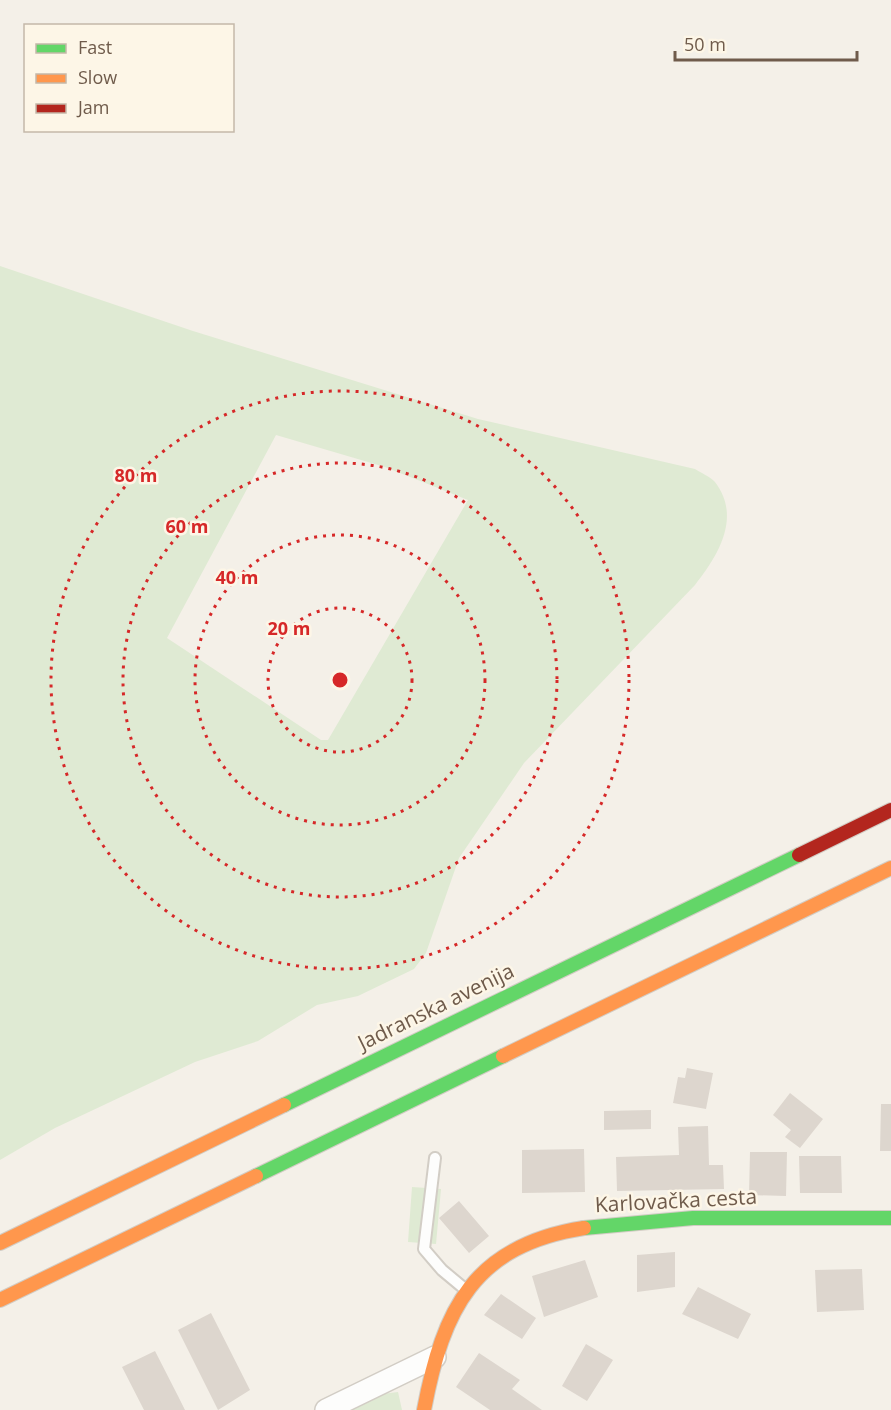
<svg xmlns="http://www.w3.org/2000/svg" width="891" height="1410" viewBox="0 0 891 1410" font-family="'Open Sans',sans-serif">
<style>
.green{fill:#dfead3;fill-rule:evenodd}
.building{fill:#ddd6ce}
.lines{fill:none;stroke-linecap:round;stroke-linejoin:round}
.lane-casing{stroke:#d2cdc5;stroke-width:14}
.street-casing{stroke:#d2cdc5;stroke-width:24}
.fast-casing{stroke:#d2ccc4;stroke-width:16}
.slow-casing{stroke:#d2ccc4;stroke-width:16}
.jam-casing{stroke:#d2ccc4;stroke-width:16}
.lane{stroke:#fdfdfc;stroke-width:10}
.street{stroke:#fdfdfc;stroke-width:21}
.fast{stroke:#63d668;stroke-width:14}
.slow{stroke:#ff974d;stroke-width:14}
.jam{stroke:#b3261e;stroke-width:14}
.ring{fill:none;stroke:#d62828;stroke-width:3;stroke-dasharray:3 6}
.labels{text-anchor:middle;stroke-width:5;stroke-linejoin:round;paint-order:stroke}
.street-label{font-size:21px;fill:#6f5b4b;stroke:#fdf6e7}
.centre{fill:#d62828;stroke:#fdf6e7;stroke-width:3}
.ring-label{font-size:18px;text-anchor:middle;font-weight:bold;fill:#d62828;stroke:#fdf6e7;stroke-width:5;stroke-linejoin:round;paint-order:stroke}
</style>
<rect width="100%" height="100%" fill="#f4f0e8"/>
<path class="green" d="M0,266L193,331L478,419L695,469C701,473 711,477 715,482C742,517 718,556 695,585L524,763L459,858L426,953L414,969L358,996L317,1005L258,1041L195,1062L55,1128L0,1160ZM276,435L385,467L468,500L328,740H321L167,638Z
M412,1187L441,1189L436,1244L408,1242Z
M398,1392L402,1410H352L382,1394Z"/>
<path class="building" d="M687,1068L713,1073L706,1109L673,1103L678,1077L685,1078Z
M790,1093L823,1119L800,1148L785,1137L791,1130L773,1115Z
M881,1104H891V1151H880Z
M651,1110V1129L604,1130V1111Z
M708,1126L709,1165H723L724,1189L617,1191L616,1157L679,1155L678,1127Z
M584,1149L585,1192L522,1193V1150Z
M750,1152H787L786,1196L749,1195Z
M799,1156H841L842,1193H800Z
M459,1201L489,1236L469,1253L439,1218Z
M675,1252V1287L637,1292V1255Z
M585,1260L598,1297L544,1317L532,1276Z
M862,1269L864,1310L817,1312L815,1270Z
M698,1287L751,1314L738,1339L682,1314Z
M501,1294L536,1318L522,1339L484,1315Z
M211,1313L250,1390L218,1410L178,1330Z
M586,1344L613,1360L587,1401L562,1386Z
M155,1351L178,1396L185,1410H144L122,1367Z
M479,1353L520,1380L512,1389L542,1410H490L456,1387Z"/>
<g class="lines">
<g class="lane-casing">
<path id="lane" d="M435,1158L424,1249L442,1270L466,1290"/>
</g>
<g class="street-casing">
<path id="street" d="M326,1410L435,1357"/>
</g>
<g class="fast-casing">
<path id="fast" d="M284,1105L799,855
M256,1176L503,1056
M584,1228L693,1218H891"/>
</g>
<g class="slow-casing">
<path id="slow" d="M503,1056L891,868
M0,1243L284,1105
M0,1300L256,1176
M424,1410C443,1309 474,1245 584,1228"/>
</g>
<g class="jam-casing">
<path id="jam" d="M799,855L891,810"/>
</g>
<use href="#lane" class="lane"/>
<use href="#street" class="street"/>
<use href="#fast" class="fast"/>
<use href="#slow" class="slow"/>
<use href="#jam" class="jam"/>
</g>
<g class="ring">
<circle cx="340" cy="680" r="72"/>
<circle cx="340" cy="680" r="145"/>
<circle cx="340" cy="680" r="217"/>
<circle cx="340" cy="680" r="289"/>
</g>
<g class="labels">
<g class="street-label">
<text transform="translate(436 1007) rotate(-26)" y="7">Jadranska avenija</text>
<text transform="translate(676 1201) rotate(-3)" y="7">Karlovačka cesta</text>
</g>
</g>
<circle cx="340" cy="680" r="9" class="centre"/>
<g class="ring-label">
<text x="136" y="482">80 m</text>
<text x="187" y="533">60 m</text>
<text x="237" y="584">40 m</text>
<text x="289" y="635">20 m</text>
</g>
<rect x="24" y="24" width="210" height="108" fill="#fdf6e7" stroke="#c4b8a9" stroke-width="1.5"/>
<rect x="36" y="44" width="30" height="9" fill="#63d668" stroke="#c4b8a9" stroke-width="1.5"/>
<text x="78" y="54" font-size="18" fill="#6f5b4b">Fast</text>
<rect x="36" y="74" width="30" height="9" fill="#ff974d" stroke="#c4b8a9" stroke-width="1.5"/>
<text x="78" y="84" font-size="18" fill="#6f5b4b">Slow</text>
<rect x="36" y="104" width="30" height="9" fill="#b3261e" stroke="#c4b8a9" stroke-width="1.5"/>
<text x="78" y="114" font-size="18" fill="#6f5b4b">Jam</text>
<path d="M675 51v9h182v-9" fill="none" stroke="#6f5b4b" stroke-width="3"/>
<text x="684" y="51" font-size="18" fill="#6f5b4b" stroke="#fdf6e7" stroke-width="4.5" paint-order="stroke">50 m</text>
</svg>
